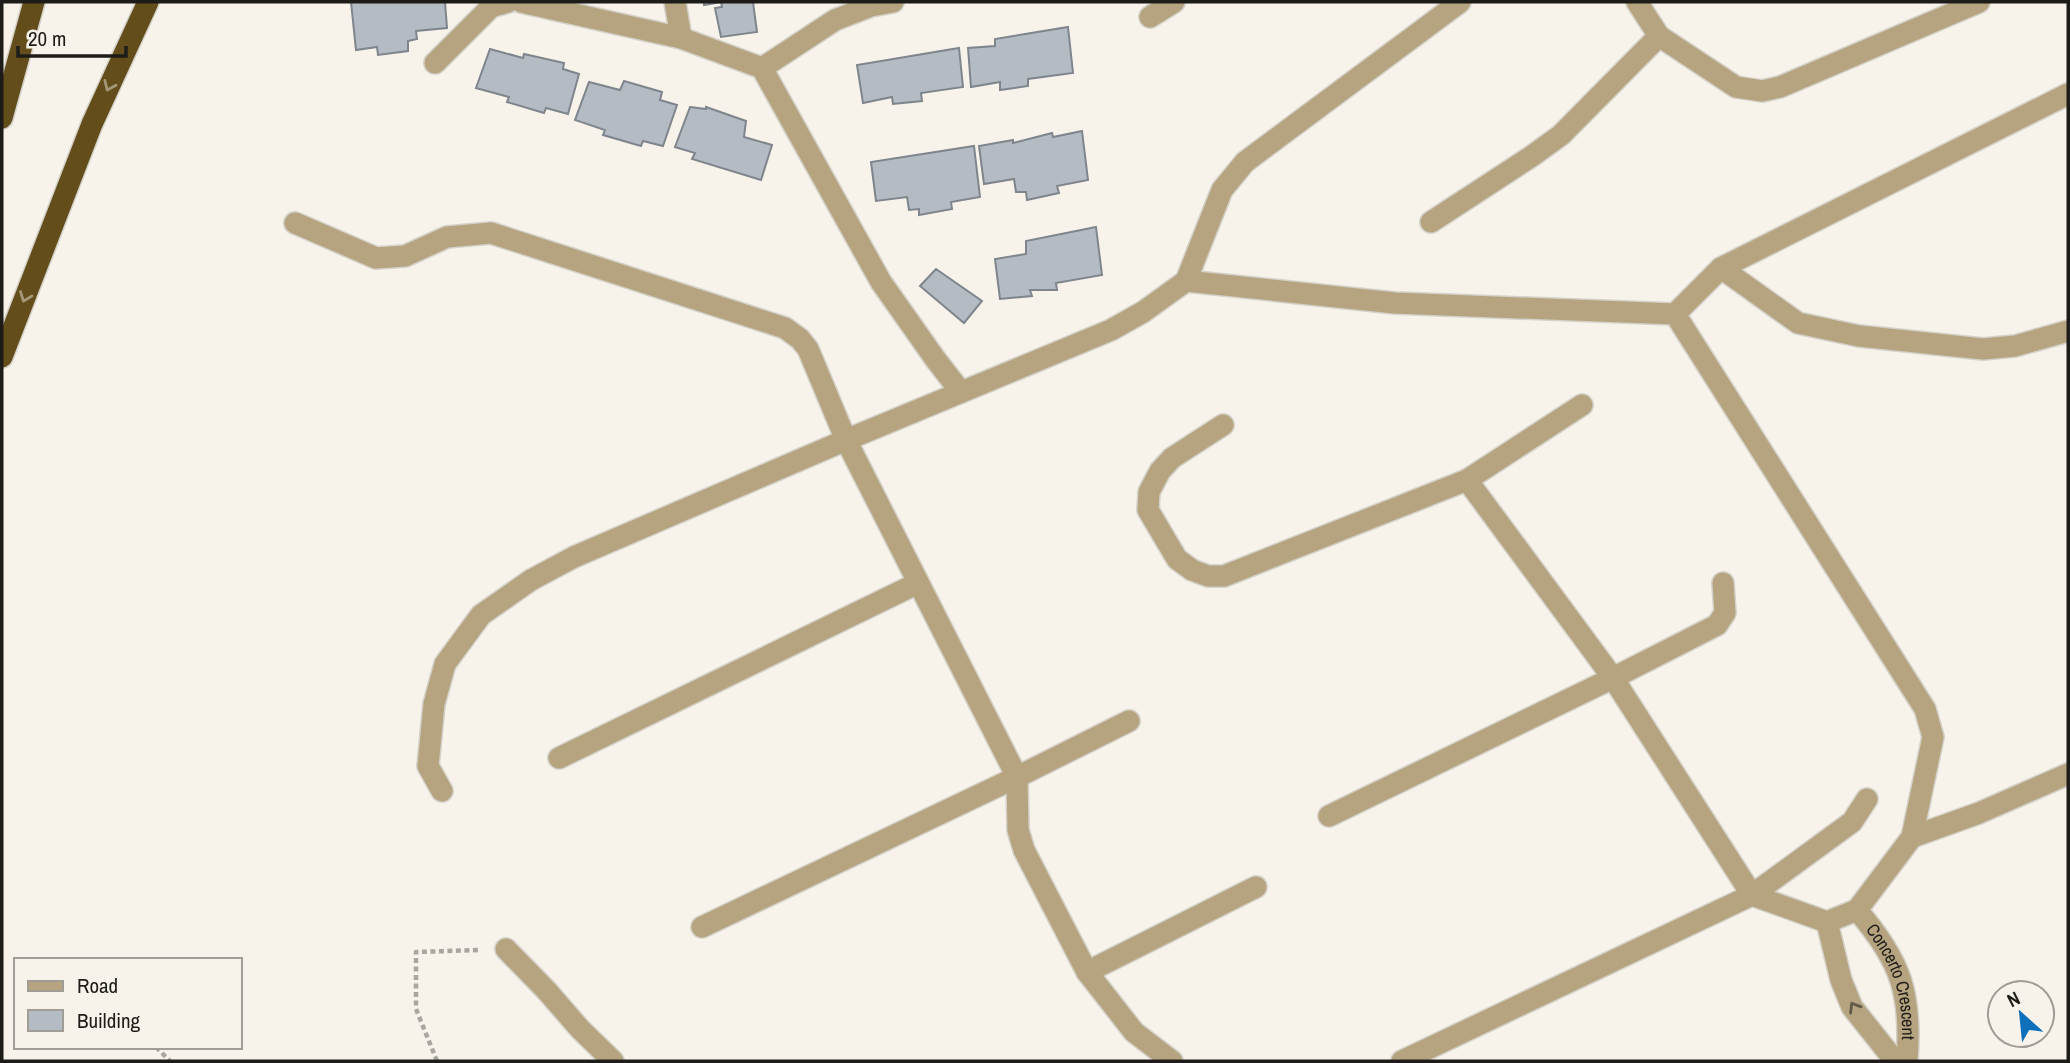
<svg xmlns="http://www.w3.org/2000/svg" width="2070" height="1063" viewBox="0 0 2070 1063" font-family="'Archivo Narrow',sans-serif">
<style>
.building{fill:#b5bbc2;stroke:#7f858c;stroke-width:2}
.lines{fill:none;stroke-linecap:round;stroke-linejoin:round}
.minor-casing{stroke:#d4d1c9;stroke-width:24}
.highway-casing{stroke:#d4d1c9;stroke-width:24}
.path{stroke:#a9a69f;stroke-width:4.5;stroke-dasharray:5 3.5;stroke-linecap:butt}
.minor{stroke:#b5a47f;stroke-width:21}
.highway{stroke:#624d1b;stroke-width:21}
.oneway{stroke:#a59878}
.oneway2{stroke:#625947}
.labels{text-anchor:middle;stroke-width:5;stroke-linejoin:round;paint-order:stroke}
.street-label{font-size:18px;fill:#1e1c19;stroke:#f7f3ea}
</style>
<rect width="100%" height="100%" fill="#f7f3ea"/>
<path class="building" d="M351,2H445L447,28L416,31L417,39L408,41V51L378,55L377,47L356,50Z
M704,2H753L757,32L721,37L715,8L722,7L721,2L704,5Z
M1068,27L1073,73L1028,79V86L1000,90V82L971,87L968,48L995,46V39Z
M959,48L963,87L921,93L922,101L893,104L892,97L863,103L857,65Z
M490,49L523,58L524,54L564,63L563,69L579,74L568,114L546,108L544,113L507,102L509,97L476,88Z
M624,81L662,92L660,100L677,105L663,146L643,141L641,146L603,135L605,130L575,120L589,82L620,90Z
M690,107L706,109V107L746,121L744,137L772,145L761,180L692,159L695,153L675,147Z
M1082,131L1088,180L1057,186L1059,193L1027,200L1026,192H1016L1014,179L984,184L979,146L1013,140V143L1052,133L1053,137Z
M974,146L980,197L951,202L952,209L919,215V209L909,210L907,197L876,201L871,162Z
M1096,227L1102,275L1056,283L1057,290H1030L1032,296L1000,299L995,259L1026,254V241Z
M936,269L982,301L964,323L920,286Z"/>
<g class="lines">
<g class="minor-casing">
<g id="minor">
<path d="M521,2L681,38L762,68L881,282L936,360L961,392"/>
<path d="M675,2L681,38"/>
<path d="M1637,2L1659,36L1736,87L1762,91L1780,87L1979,2"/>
<path d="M1150,17L1174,2"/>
<path d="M435,63L491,7L508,2"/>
<path d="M762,68L835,20L871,6L893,2"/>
<path d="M1431,222L1532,156L1561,135L1659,36"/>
<path d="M295,223L376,258L405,256L447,237L491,233L785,328L800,339L808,349L846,440L1017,777L1018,830L1024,850L1087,972L1134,1032L1172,1061"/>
<path d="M1721,268L1798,323L1859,336L1983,349L2015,346L2068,331"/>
<path d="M1186,281L1222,190L1245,162L1460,2"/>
<path d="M1675,314L1721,268L2068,94"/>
<path d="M1223,425L1172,458L1160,471L1149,492L1148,510L1177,559L1192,570L1208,576H1224L1467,480L1613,678L1752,895L1852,822L1867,799"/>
<path d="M1467,480L1582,405"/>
<path d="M559,758L918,583"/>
<path d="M442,791L428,766L434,704L445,664L481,615L531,580L574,557L846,440L1111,330L1143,312L1186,281L1395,303L1675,314L1925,709L1933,737L1912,837L1857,910L1827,922L1752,895L1402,1061"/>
<path d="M1329,816L1613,678L1717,625L1725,613L1723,583"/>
<path d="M1912,837L1979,813L2068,774"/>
<path id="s1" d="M1857,910C1901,961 1912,994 1907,1061"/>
<path d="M1827,922L1841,980L1852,1007L1895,1061"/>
<path d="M702,927L1017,777L1129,721"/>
<path d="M506,949L547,991L580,1029L613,1061"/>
<path d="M1087,972L1256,887"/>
</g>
</g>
<g class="highway-casing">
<path id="highway" d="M2,118L34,2
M2,357L92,124L148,2"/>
</g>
<path class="path" d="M156,1047L170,1061
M437,1061L416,1009V952L480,950"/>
<use href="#minor" class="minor"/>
<use href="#highway" class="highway"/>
</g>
<defs><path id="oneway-chevron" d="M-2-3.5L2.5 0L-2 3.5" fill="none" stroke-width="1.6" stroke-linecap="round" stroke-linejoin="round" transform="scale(1.75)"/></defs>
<g class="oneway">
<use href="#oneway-chevron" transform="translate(109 86) rotate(114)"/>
<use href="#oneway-chevron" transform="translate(25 297) rotate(111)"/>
</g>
<use class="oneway2" href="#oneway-chevron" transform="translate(1854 1007) rotate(-121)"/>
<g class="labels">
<g class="street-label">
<text dy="6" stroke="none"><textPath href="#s1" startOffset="82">Concerto Crescent</textPath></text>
</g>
</g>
<rect width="2070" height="1063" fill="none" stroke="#1e1c19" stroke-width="7"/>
<rect x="14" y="958" width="228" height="91" fill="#f7f3ea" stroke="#a09d96" stroke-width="2"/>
<rect x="28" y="981" width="35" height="10" fill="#b5a47f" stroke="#a09d96" stroke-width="2"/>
<text x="77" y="993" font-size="21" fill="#1e1c19">Road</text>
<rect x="28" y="1010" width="35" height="21" fill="#b5bbc2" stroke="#a09d96" stroke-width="2"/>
<text x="77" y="1028" font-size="21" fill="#1e1c19">Building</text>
<g transform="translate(2021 1014) rotate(333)"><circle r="33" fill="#f7f3ea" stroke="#a09d96" stroke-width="2"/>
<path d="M0-5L12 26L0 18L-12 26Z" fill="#0e6fbb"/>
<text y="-10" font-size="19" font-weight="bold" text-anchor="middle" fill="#1e1c19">N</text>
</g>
<path d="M18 46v10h108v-10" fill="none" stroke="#1e1c19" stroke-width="3.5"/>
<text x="28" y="46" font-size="21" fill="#1e1c19" stroke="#f7f3ea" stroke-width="5" paint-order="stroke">20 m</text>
</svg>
